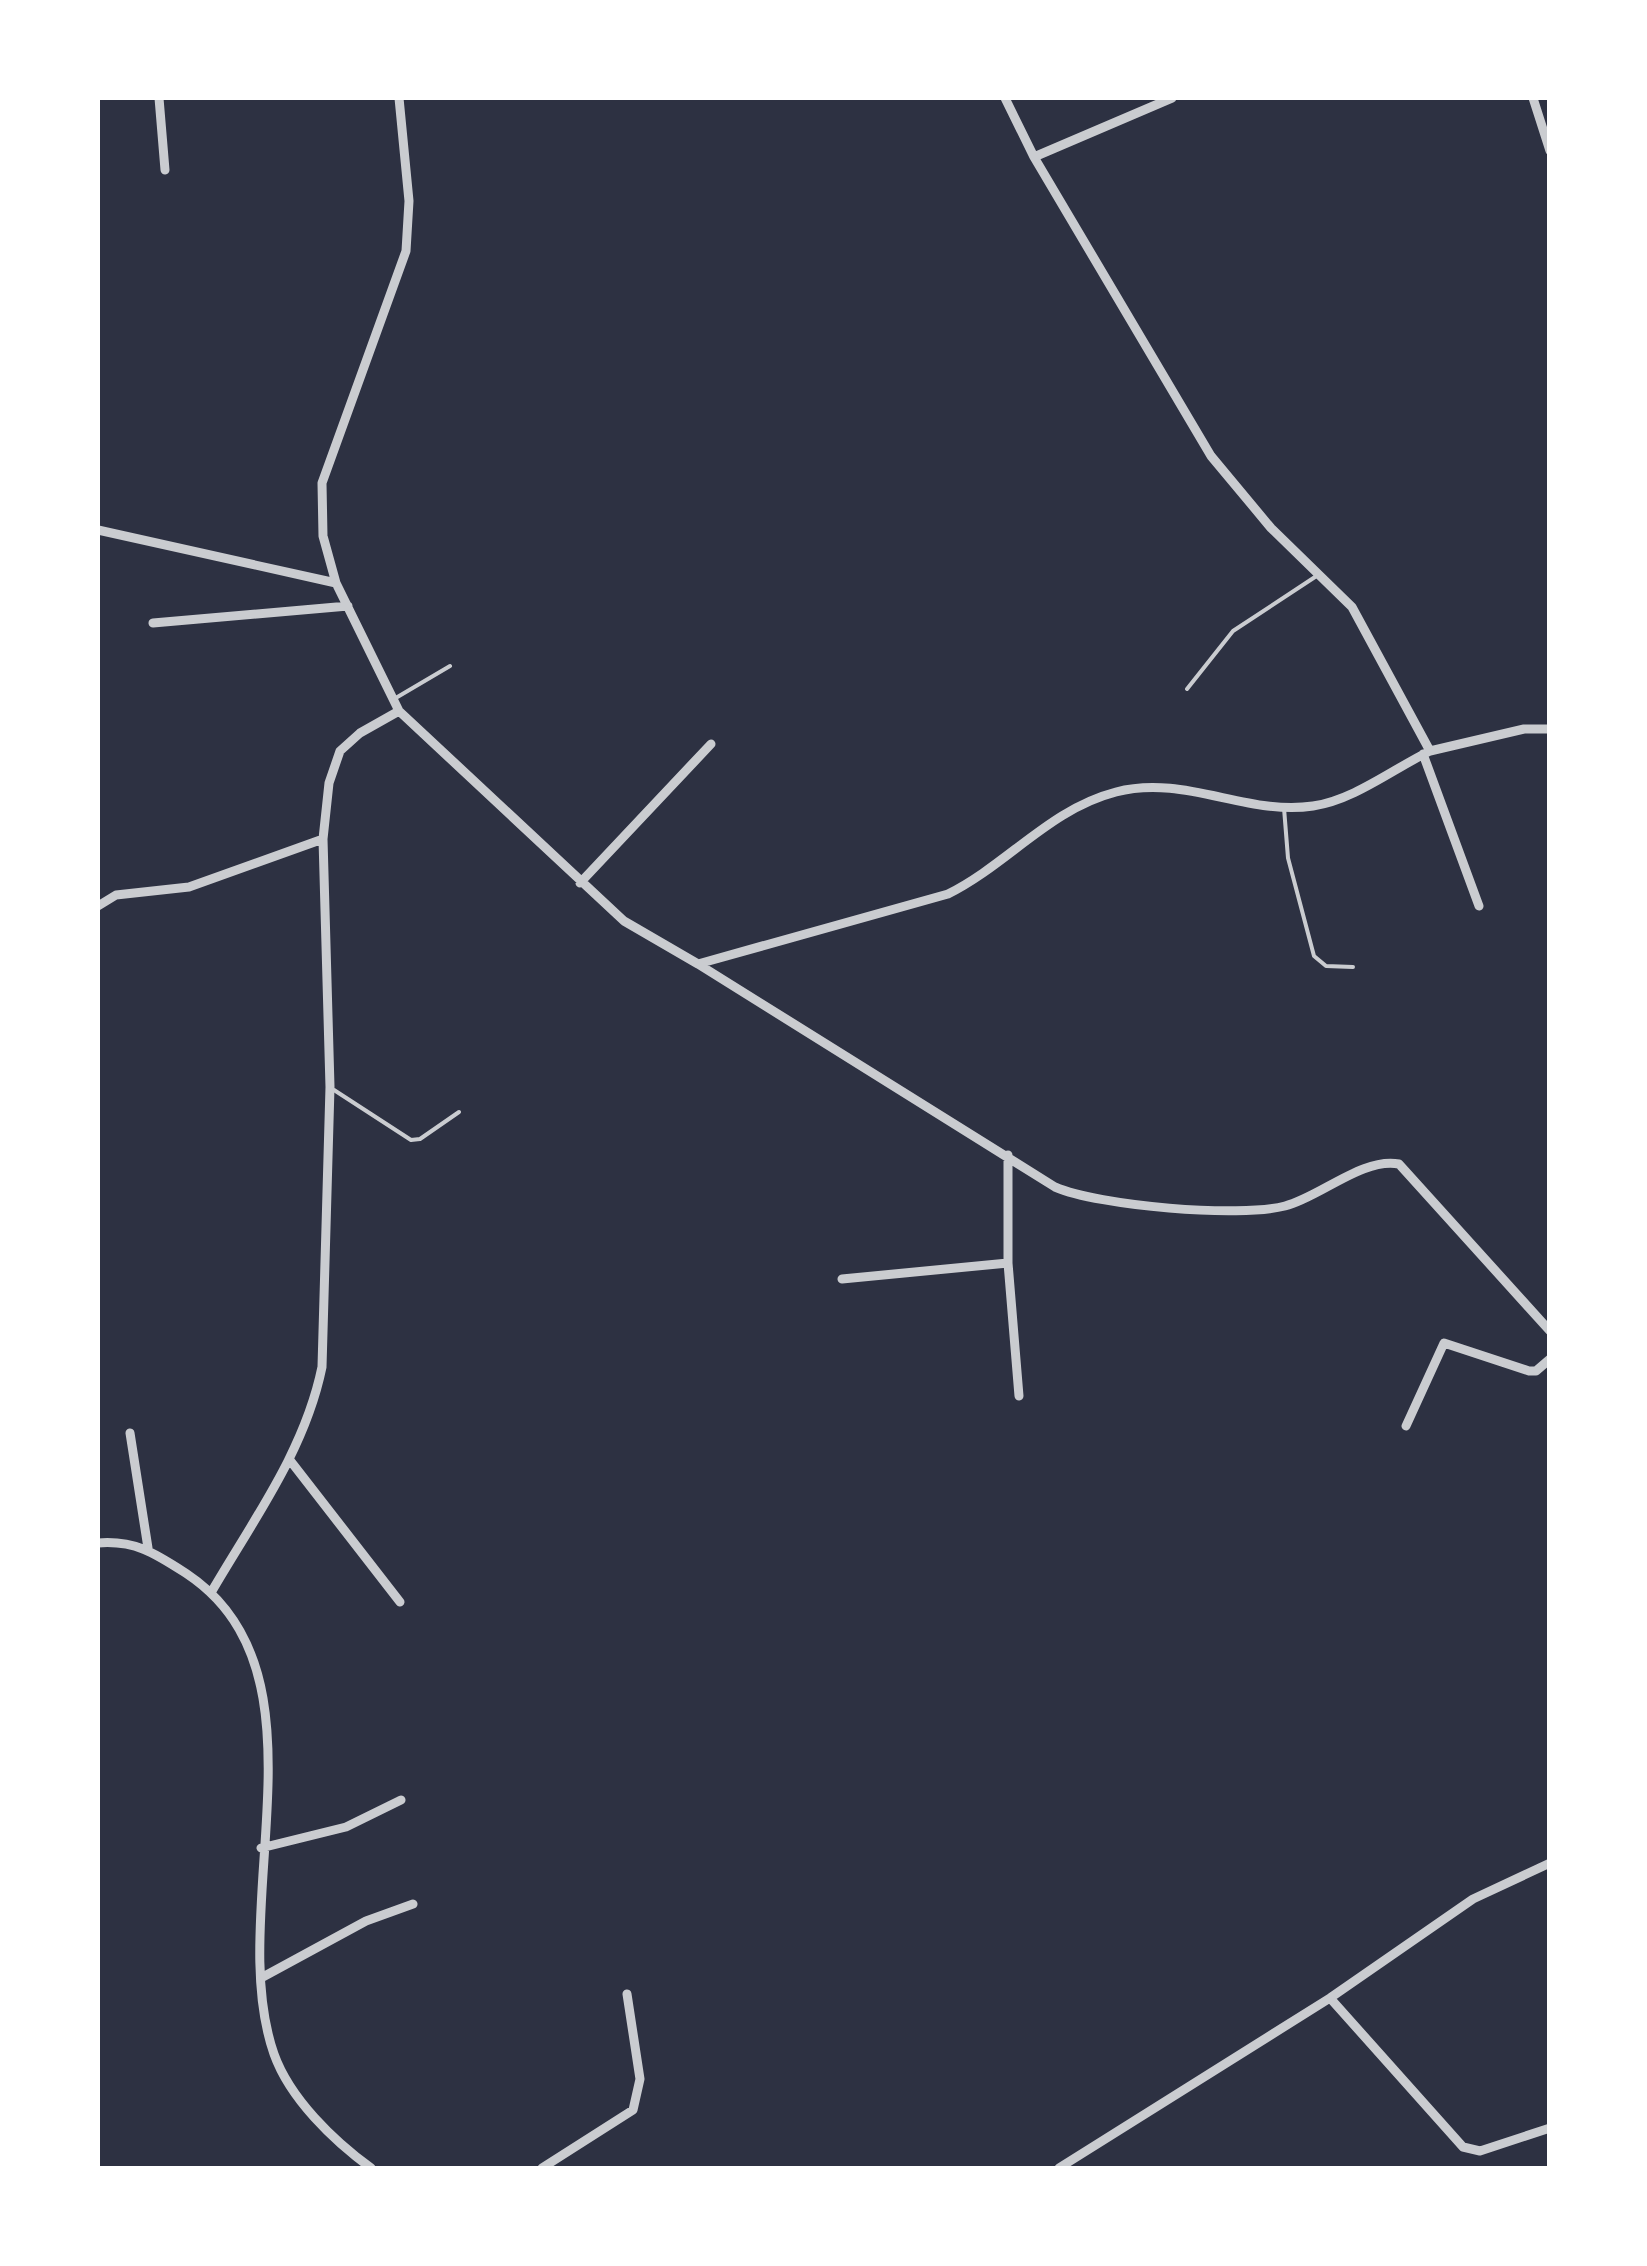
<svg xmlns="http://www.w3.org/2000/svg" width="1647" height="2266" viewBox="0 0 1647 2266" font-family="Mulish,sans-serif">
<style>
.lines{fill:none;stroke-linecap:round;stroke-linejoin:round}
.service{stroke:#caccd0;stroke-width:4}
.minor{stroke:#caccd0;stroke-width:9}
</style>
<rect width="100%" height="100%" fill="#2d3142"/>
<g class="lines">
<path class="service" d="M1187,689L1233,631L1318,575
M394,699L450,666
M1284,808L1288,858L1314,956L1326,966L1353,967
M334,1090L411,1140L420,1139L459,1112"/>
<path class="minor" d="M159,98L165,170
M399,98L409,201L406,251L322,483L323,536L336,583L399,711L624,921L698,964L1055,1187C1099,1206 1239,1218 1285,1206C1320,1197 1363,1157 1399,1164L1550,1331
M1005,98L1034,157L1211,456L1271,528L1352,607L1430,751L1524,729H1550
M1533,98L1550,151
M1034,157L1172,98
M98,530L336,583
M153,623L348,606
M1423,754L1479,906
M580,883L711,744
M98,906L116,895L189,887L323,839
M698,964L948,894C1008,864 1050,809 1116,792C1184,774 1247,816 1313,806C1354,800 1393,769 1430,751
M1008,1155V1263L1019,1396
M842,1279L1008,1263
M1406,1426L1444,1343L1529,1371H1536L1550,1359
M130,1433L148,1548
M289,1459L400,1602
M98,1543C136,1540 156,1554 187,1574C337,1674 223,1909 274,2054C290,2099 334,2141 371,2168
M212,1591C254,1519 305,1450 322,1367L330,1087L323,839L329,783L340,751L360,733L399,711
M261,1848L346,1827L401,1800
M261,1978L366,1921L413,1904
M1330,1998L1463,2147L1480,2151L1550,2128
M542,2168L633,2110L640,2079L627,1994
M1059,2168L1330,1998L1473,1899L1550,1863"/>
</g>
<rect width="1647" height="2266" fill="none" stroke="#ffffff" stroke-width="200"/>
</svg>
